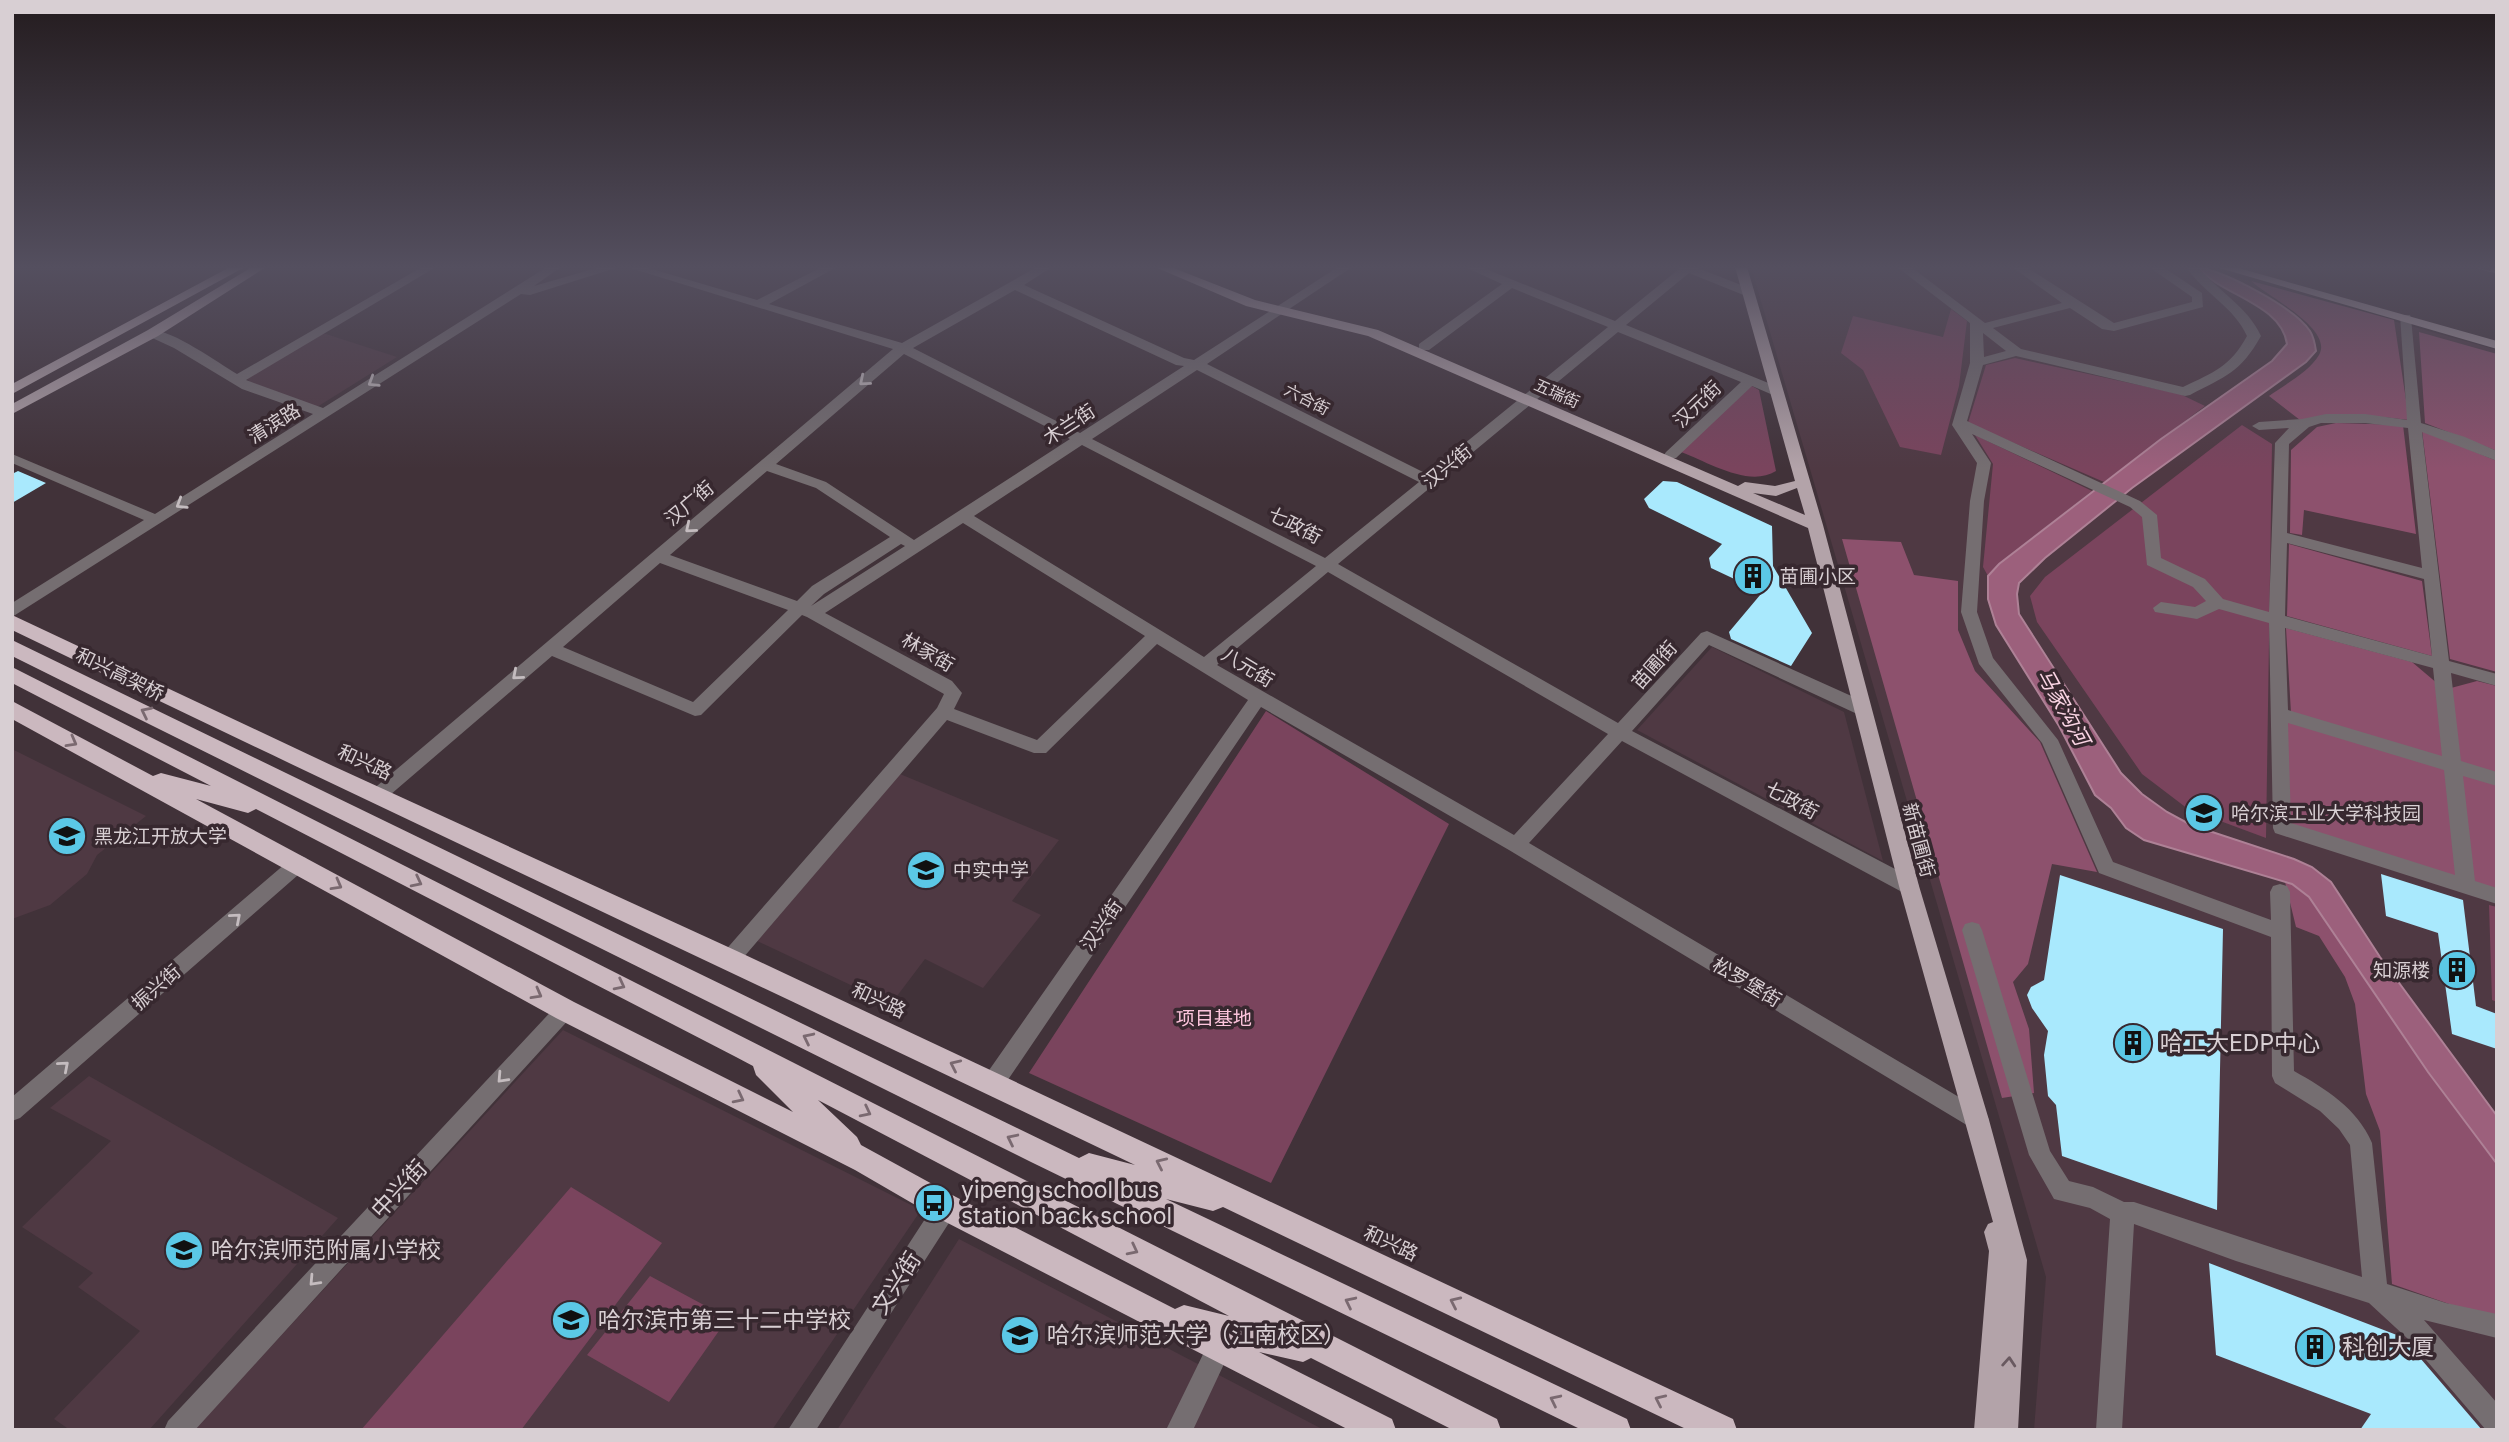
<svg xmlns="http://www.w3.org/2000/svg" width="2509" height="1442" viewBox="0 0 2509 1442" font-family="Inter,'Noto Sans SC',sans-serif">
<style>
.built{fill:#4f3943}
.green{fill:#7a445d}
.forest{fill:#8d516d}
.water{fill:#9c607c;stroke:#ae8196;stroke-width:2}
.building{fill:#a9e9fd}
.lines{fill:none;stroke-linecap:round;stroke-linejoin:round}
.minor{fill:#756e71;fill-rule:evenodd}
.major{fill:#b3a3a9;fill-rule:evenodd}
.highway{fill:#cbb8bf;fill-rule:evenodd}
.rail-casing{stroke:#a4999e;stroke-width:5}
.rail{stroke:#37282f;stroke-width:3.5;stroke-dasharray:10;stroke-linecap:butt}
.oneway{stroke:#c4bcbf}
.oneway2{stroke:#7a6970}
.oneway3{stroke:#695960}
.labels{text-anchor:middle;stroke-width:7;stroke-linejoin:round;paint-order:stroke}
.far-street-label{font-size:16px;fill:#d8cfd3;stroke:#37282f}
.street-label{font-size:19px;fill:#d8cfd3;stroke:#37282f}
.poi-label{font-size:19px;fill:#d8cfd3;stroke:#37282f;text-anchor:start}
.park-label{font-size:19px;fill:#fcc4dc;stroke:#37282f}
.water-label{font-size:21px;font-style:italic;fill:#fad5e4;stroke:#37282f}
.near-poi-label{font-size:23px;fill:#d8cfd3;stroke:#37282f;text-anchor:start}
.near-street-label{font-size:23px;fill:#d8cfd3;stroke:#37282f}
</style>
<rect width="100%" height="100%" fill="#413239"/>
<path class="built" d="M1751,267H2199L2497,350V1430H2034L2046,1277Z
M323,333L397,357L317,407L250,382L246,378Z
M1712,647L1844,712L1883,861L1637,730Z
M12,749L146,816L97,855L87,874L50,905L12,919Z
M900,774L1059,840L1012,901L1041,915L983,988L925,959L891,1004L757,941Z
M563,1030L921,1210L772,1430H194Z
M89,1076L338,1218L149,1430H70L54,1419L140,1331L78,1287L93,1273L22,1227L111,1141L50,1108Z
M959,1239L1324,1430H837Z"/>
<path class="green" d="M1951,309L1967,321L1959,386L1941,455L1900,447L1863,370L1841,353L1853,316L1943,337Z
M2015,358L2180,394L2205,406L2104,482L1968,423L1986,365Z
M1750,385L1759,390L1776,471C1749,488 1708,462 1681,452Z
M2242,425L2272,444L2266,838L2188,809L2142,774L2037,622L2030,596L2045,577Z
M1975,435L2092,491L1999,564L1988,576L1983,567L1993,464Z
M1266,711L1449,824L1271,1183L1029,1073Z
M2489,905L2497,907V1002L2492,1000Z
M571,1187L662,1243L521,1430H361Z
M650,1276L728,1318L669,1402L587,1355Z"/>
<path class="forest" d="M2251,281L2394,320L2409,420L2383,417L2300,420L2269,396C2284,385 2309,372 2319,355C2334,329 2267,296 2251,281Z
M2419,332L2497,354V451L2425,423Z
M2336,423L2403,425L2416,534L2304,510L2302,535L2290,533L2291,450L2317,427Z
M2422,430L2497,461V672L2450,659Z
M1842,539L1901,542L1914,575L1958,581V630L1975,671L2040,742L2097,872L2052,864L2028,964L2013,982L2029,1029L2034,1093L2002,1098Z
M2289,544L2422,581L2432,656L2287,616Z
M2286,628L2412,662L2438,684L2447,761L2291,713Z
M2477,681L2497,686V776L2461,766L2451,688Z
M2286,720L2448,768L2458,879L2291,826Z
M2459,772L2497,783V890L2472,882Z
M2285,882L2292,884L2309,897L2428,1072L2497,1164V1317L2472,1312L2392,1284L2380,1131L2366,1094L2355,1004L2345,977L2319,936L2296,927Z"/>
<path class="water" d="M2198,267C2226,272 2294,307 2310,331C2314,337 2315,344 2316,351L2306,362L2132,488L2045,558L2019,583L2017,594L2019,614L2121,773L2142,794L2167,812L2191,825L2294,859L2312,867L2331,882L2380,957L2497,1116V1164L2428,1072L2309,897L2292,884L2144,840L2126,828L2111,808L2095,795L2059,726L1996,625L1988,599V576L1999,564L2161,439L2272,361L2287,344C2281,303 2219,295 2198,267Z"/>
<path class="building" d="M18,471L46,483L12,503V474Z
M1663,481L1677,482L1772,526L1773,566L1812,633L1791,666L1731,639L1729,632L1771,582L1745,584L1711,568L1709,558L1722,544L1649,508L1644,499Z
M2381,874L2463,900L2476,1006L2497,1014V1049L2452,1034L2438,933L2386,916Z
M2060,875L2223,929L2217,1210L2062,1156L2056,1105L2048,1096L2044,1055L2048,1031L2032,1008L2027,995L2031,987L2044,980Z
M2209,1263L2402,1337L2482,1430H2360L2371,1414L2216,1355Z"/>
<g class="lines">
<path class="minor" d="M422,267H436L246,380L323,408L547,267H561L534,286L600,267H619L530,295L521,294L12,617V603L144,520L12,463V454L155,514L313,414L242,389L174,348L148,336V330C169,327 218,363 237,374Z
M627,267H645L757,300L822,267H837L769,304L902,343L1037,267H1052L1024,285L1184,358L1194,360L1338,267H1352L1207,364L1427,474L1608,327L1512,288L1429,350H1419V344L1502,284L1465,267H1481L1615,321L1679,269L1678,267H1695L1754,290V296H1746L1689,273L1626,325L1783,389V395H1773L1752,386L1676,458H1666L1664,455L1666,452L1741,382L1618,332L1338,564L1618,723L1701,633L1707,631L1867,703L1870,708L1867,713H1855L1709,645L1632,731L1916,880L1919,886L1916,892L1909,894L1902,892L1622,741L1529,843L1986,1113L1989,1120L1986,1127L1978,1130L1970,1127L1509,850L1261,707L1001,1090L993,1093L985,1090L982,1083L985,1076L1248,700L1157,644L1046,753H1034L947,720L737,965L730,968L723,965L720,959L723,953L937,708L944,694L807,617L802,615L701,715L695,716L552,656L383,801H371L368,796L371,791L893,349ZM1015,290L1176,365L1184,366L1080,433L913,348ZM904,354L1070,439L914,540L826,482L776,464ZM1197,370L1419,482L1325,558L1092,439ZM1082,445L1316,566L1204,657L974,516ZM767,471L816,488L890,537L812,586L797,601L670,555ZM963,523L1145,636L1037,740L954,709L962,693L952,681L825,613ZM901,544L905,546L811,606L824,594ZM660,563L788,610L693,702L563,647ZM1328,572L1608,734L1514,835L1217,665Z
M1897,267H1911L1985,323L2062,303L2012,267H2026L2114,323L2192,302V297L2149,267H2163L2202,293L2203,307L2114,331L2102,329L2070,308L1993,328L2021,349L2183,387C2214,372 2230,367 2247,336C2235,308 2203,292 2186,267H2198C2218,291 2248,307 2261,336C2240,373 2226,376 2190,395L2185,396L2016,356L1983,365L1967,421L2140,501L2157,515L2161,558L2205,579L2223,599L2269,612L2275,443L2289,428L2259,430L2252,426L2259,422L2302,419L2326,414H2365L2407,420L2400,315H2410L2411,318L2421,423L2465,437L2497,451V461L2422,432L2449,661L2497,674V686L2451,673L2461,761L2497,772V786L2463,776L2475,881L2497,888V904L2275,833L2273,828L2269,623L2219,609L2197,619L2155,612L2153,608L2161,602L2195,607L2206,601L2193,587L2147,565L2142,517L2130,507L1972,434L1991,463L1984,501L1977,612L1993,658L2058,740L2113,862L2271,920L2270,892L2273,886L2280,884L2287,886L2290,892L2294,1071C2326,1089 2357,1108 2372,1143L2387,1284L2446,1303L2497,1314V1338L2424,1320L2497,1403V1430H2486L2408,1339L2369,1303L2236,1261L2134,1224L2122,1430H2096L2110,1219L2090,1208L2054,1199L2029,1155L1962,930L1965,924L1972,922L1979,924L1982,930L2050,1151L2069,1181L2093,1187L2124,1202H2134L2362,1277L2350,1145L2339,1129L2320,1111L2275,1083L2272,1076L2271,937L2099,873L2042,743L1979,664L1961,612L1970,501L1977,463L1952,425L1970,363V323ZM1983,333L2006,351L1984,357ZM2321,423H2365L2408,428L2422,568L2287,533L2289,444L2309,427ZM2287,543L2424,579L2432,656L2285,616ZM2285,628L2433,668L2442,756L2288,710ZM2288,723L2444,770L2455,875L2291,823Z
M299,855L306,858L309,863L306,868L20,1118L12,1121V1097L292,858Z
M565,1001L572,1004L575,1010L572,1016L195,1430H164L168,1421L558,1004Z
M946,1196L954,1199L958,1207L954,1215L816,1430H788L938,1199Z
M1220,1335L1229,1338L1232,1347L1193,1430H1166L1211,1338Z"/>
<path class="major" d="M230,267H245L12,394V384Z
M252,267H266L158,336L12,414V404L148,330Z
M1155,267H1171L1255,300L1378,330L1738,486L1745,482L1775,486L1795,481L1735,267H1747L1823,525L1919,886L1989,1120L2027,1260L2018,1430H1974L1989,1251L1984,1232L1988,1224L1993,1222L1899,886L1808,528L1368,336L1246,306ZM1797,488L1805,515L1753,493L1776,496Z
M2216,267H2235L2497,341V349Z"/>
<path class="highway" d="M12,615L333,766L739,952L1733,1419L1737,1430H1688L1223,1207L1213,1211L1166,1199L1627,1419L1631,1430H1582L1031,1162L12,656V640L1079,1158L1089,1153L1135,1165C762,986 386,811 12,630Z
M12,667L1497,1419L1501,1430H1453L1311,1358L1303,1362L1259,1352L1392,1419L1396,1430H1349L936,1217L855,1170L556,1018L12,719V701L153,776L161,773L211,786L12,683ZM196,799L248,813L256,809L736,1057L753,1066L756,1075L793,1112L574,1002ZM818,1100L1229,1316L1184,1305L1175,1309L956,1197L861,1145L857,1137Z"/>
<g class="rail-casing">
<path id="rail" d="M2481,267L2497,271"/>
</g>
<use href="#rail" class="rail"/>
</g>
<defs><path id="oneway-chevron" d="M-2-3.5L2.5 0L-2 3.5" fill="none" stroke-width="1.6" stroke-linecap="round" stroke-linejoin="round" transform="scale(1.75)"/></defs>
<g class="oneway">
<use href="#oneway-chevron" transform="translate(864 381) rotate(140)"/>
<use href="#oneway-chevron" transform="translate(373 382) rotate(148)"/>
<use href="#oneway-chevron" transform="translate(181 504) rotate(148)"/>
<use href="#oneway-chevron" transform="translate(690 528) rotate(140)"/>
<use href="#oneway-chevron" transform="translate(517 675) rotate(139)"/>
<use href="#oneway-chevron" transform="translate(236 918) rotate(-41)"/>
<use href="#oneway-chevron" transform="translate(64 1066) rotate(-41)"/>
<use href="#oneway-chevron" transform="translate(502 1078) rotate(133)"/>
<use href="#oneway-chevron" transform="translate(314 1281) rotate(133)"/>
</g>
<g class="oneway2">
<use href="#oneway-chevron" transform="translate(146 712) rotate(-154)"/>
<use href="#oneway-chevron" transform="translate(72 742) rotate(29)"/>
<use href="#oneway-chevron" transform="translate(417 882) rotate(27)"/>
<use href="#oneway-chevron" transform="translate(337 885) rotate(29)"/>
<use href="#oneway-chevron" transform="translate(620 985) rotate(27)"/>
<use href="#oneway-chevron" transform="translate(537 994) rotate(29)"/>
<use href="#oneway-chevron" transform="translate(808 1038) rotate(-154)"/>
<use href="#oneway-chevron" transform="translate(955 1065) rotate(-155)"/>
<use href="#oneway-chevron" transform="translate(739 1098) rotate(27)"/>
<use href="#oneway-chevron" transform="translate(866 1112) rotate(27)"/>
<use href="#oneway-chevron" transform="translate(1012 1139) rotate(-154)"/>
<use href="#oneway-chevron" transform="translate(1161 1163) rotate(-155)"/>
<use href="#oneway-chevron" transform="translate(1133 1250) rotate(27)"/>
<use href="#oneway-chevron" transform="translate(1350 1302) rotate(-154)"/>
<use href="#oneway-chevron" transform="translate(1455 1302) rotate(-155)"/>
<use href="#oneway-chevron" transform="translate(1555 1400) rotate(-154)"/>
<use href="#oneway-chevron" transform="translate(1660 1400) rotate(-155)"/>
</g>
<use class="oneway3" href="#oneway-chevron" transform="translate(2009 1362) rotate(-86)"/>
<linearGradient id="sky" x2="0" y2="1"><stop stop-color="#241c1f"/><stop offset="0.57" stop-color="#544f5f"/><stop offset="1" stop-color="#544f5f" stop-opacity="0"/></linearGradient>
<rect width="2509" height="469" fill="url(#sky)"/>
<defs>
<g id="building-disc" transform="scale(2.0125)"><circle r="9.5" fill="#5bc8e6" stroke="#37282f"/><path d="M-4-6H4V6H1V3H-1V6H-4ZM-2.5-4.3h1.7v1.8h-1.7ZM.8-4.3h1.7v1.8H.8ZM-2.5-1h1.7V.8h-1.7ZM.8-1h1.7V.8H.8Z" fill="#111"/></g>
<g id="school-disc" transform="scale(2.0125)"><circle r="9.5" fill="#5bc8e6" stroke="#37282f"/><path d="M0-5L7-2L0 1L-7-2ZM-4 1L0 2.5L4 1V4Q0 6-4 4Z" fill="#111"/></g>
<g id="university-disc" transform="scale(2.0125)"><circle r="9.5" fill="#5bc8e6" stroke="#37282f"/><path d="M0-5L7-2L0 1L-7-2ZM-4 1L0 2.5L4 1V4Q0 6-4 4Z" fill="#111"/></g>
<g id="bus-disc" transform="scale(2.0125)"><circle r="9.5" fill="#5bc8e6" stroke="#37282f"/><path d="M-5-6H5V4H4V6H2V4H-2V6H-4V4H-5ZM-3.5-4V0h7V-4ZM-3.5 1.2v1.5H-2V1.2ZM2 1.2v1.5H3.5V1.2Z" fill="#111"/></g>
</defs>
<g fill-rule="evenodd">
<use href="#building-disc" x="1753" y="576"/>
<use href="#school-disc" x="2204" y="813"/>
<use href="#university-disc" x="67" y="836"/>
<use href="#school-disc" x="926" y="870"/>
<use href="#building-disc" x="2457" y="970"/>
<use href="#building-disc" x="2133" y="1043"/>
<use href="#bus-disc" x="934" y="1203"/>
<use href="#school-disc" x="184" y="1250"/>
<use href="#school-disc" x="571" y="1320"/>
<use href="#university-disc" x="1020" y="1335"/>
<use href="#building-disc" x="2315" y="1347"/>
</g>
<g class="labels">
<g class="far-street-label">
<text transform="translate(1557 393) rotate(24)" y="6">五瑞街</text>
<text transform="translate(1307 399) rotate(27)" y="6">六合街</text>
</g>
<g class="street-label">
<text transform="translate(1697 404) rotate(-44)" y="7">汉元街</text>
<text transform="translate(274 423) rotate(-32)" y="7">清滨路</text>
<text transform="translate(1069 424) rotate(-33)" y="7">木兰街</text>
<text transform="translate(1447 466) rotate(-39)" y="7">汉兴街</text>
<text transform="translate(689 503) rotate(-40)" y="7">汉广街</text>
<text transform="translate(1295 525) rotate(27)" y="7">七政街</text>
<text transform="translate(928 652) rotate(30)" y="7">林家街</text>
<text transform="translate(1654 665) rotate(-48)" y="7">苗圃街</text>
<text transform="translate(1248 667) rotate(31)" y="7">八元街</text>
<text transform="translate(120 674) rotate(26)" y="7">和兴高架桥</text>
<text transform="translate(365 762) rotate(25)" y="7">和兴路</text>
<text transform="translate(1792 800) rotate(28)" y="7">七政街</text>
<text transform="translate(1919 840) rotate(75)" y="7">新苗圃街</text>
<text transform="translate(1101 925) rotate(-55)" y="7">汉兴街</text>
<text transform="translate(1747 982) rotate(31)" y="7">松罗堡街</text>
<text transform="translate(156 987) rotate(-41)" y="7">振兴街</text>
<text transform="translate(879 1000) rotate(25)" y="7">和兴路</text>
<text transform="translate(1391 1243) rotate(25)" y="7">和兴路</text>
</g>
<g class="poi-label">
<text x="1780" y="583">苗圃小区</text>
<text x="2231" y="820">哈尔滨工业大学科技园</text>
<text x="94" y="843">黑龙江开放大学</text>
<text x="953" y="877">中实中学</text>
<text x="2430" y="977" text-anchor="end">知源楼</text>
</g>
<g class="park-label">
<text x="1214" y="1025">项目基地</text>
</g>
<g class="water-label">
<text transform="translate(2063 707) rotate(61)" y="7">马家沟河</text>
</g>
<g class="near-poi-label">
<text x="2160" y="1051">哈工大EDP中心</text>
<text x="961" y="1198">yipeng school bus<tspan x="961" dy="26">station back school</tspan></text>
<text x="211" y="1258">哈尔滨师范附属小学校</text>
<text x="598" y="1328">哈尔滨市第三十二中学校</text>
<text x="1047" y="1343">哈尔滨师范大学（江南校区）</text>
<text x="2342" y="1355">科创大厦</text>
</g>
<g class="near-street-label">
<text transform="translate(399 1189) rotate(-47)" y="8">中兴街</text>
<text transform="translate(896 1283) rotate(-57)" y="8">文兴街</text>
</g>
</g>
<rect width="2509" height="1442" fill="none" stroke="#d8cfd3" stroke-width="28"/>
</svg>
